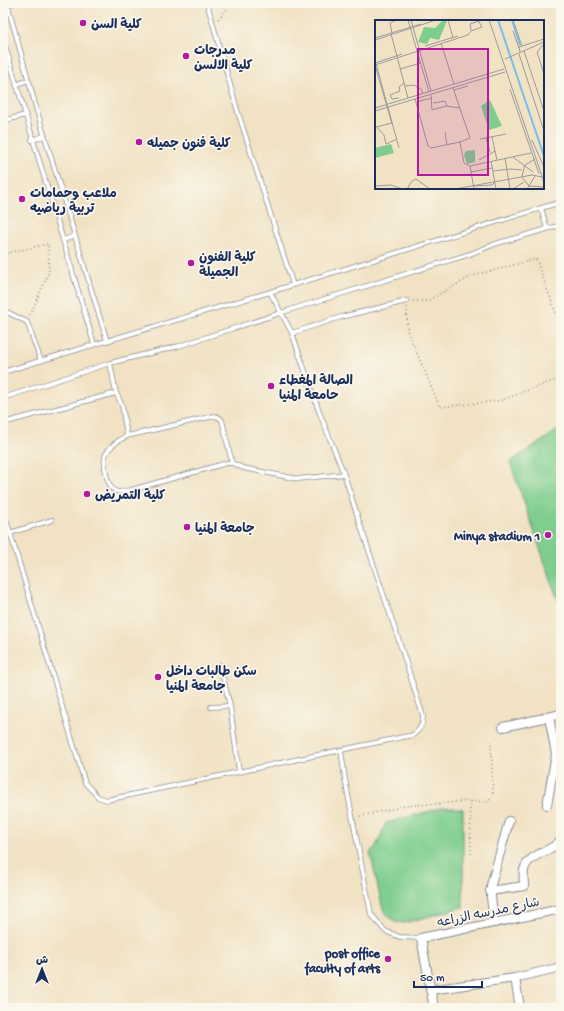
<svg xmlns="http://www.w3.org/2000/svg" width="564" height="1011" viewBox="0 0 564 1011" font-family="'Gochi Hand','Playpen Sans Arabic',sans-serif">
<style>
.green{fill:#7fce8e;stroke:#4d7e76}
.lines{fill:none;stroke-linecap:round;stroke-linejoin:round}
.lane-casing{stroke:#868891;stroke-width:5.5}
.street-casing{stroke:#868891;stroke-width:10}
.path{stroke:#868891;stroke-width:1.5;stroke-dasharray:1 3;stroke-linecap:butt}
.lane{stroke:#fff;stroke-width:4}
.street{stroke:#fff;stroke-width:8}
.poi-dot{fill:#b5179e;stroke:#fbf7ec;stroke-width:1.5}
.labels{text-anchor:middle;stroke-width:3.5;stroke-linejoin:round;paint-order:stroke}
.poi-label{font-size:13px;font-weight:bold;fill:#1b2f5e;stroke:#fbf7ec;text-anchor:start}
.street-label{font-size:13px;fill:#1b2f5e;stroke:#fbf7ec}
.inset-river{fill:none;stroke:#77beef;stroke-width:2}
.inset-road{fill:none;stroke:#9b9a9b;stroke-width:1}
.view{fill:#b5179e;fill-opacity:0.15;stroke:#b5179e;stroke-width:2}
.inset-edge{fill:none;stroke:#1b2f5e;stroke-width:2}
</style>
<rect width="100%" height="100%" fill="#fbf7ec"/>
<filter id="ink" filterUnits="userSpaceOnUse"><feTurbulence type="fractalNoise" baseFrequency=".025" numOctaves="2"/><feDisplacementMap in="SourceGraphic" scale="8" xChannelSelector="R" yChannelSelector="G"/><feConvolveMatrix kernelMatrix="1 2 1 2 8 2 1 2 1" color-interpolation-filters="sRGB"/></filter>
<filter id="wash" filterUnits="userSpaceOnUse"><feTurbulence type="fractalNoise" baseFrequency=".012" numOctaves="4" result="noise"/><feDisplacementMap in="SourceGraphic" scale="16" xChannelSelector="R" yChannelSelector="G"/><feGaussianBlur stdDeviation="0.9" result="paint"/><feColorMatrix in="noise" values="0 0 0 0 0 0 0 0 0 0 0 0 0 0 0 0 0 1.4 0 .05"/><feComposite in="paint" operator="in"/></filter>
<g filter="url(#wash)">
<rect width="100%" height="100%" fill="#f1e2c4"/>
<path class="green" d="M561,428V609L510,462Z
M444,807L463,809V907L404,923L394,922L383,910L370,852L376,846L386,823Z"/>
</g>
<g filter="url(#ink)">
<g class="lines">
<g class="lane-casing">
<path id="lane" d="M7,3L37,111L107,341
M207,3L237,109L293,285
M3,6L13,3
M3,39L94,344
M16,85L28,80
M3,121L25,115
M32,140L44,136
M541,208L547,229
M63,240L75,236
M270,292L292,333L320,414L344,474L359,521L401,647L423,716C423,725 420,730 413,735L341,750
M3,310L27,322L41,361
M292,333L341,317L407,301
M110,363L116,393L122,405L127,436C119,440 110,445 106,454C102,461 107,487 115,491C120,493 126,491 131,490L227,463H232L243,468L298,479L344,474
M3,372L270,292L561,202
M3,398L110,363L179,346L302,306L470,254L495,244L561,225
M3,423L116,393
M127,436L214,416L218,417L222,420L232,463
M3,509L85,783L98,797L107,800L341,750L345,779L371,914L385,931L400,937L421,938
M10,533L52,520
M220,665L230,706L239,771
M211,707L230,706"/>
</g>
<g class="street-casing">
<path id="street" d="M549,717L556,754L561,764
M503,727L561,714
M547,805L556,754
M490,891L524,886C524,881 523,875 524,870C528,853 551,853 561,840
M494,923L491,897V885L509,821
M515,978L520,1008
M430,990L515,978L561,967
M434,1008L421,938L561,909"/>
</g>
<path class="path" d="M218,19L233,3
M3,254L48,244L49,272L29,317
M413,301H427L472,276L536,259L561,327
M407,307V330L440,407L499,401L561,378
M470,801L471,856
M360,816L405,806L470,801L488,802L493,796L491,741"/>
<use href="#lane" class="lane"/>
<use href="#street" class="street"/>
</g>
</g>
<g class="poi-dot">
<circle cx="83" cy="23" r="4"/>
<circle cx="186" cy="56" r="4"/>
<circle cx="139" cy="142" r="4"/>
<circle cx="22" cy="199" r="4"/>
<circle cx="191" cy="263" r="4"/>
<circle cx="271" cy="386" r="4"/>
<circle cx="87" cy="494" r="4"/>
<circle cx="187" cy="527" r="4"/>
<circle cx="548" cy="535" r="4"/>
<circle cx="158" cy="677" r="4"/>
<circle cx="388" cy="959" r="4"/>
</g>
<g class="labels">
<g class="poi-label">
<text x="91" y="28">كلية السن</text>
<text x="194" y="54">مدرجات<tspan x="194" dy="15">كلية الالسن</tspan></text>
<text x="147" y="147">كلية فنون جميله</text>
<text x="30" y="197">ملاعب وحمامات<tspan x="30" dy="15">تربية رياضيه</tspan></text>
<text x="199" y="261">كلية الفنون<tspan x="199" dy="15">الجميلة</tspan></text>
<text x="279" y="384">الصالة المغطاء<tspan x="279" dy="15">حامعة المنيا</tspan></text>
<text x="95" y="499">كلية التمريض</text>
<text x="195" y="532">جامعة المنيا</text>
<text x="540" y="540" text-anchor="end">Minya stadium 1</text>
<text x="166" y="675">سكن طالبات داخل<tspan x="166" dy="15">جامعة المنيا</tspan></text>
<text x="380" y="957" text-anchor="end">post office<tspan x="380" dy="15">faculty of arts</tspan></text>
</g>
<g class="street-label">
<text transform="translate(488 911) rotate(-12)" y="5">شارع مدرسه الزراعه</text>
</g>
</g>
<g transform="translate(375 20)">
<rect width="169" height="169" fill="#f1e2c4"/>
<path d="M68,0L72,1L64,20L55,18L52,24L43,22L49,7L60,8ZM115,80L127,106L114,110L106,86ZM16,124L19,133L0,138V128ZM100,130V142L92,144L89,135L91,131Z" fill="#7fce8e"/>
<path class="inset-river" d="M123,0L169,136M137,0L145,25"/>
<path class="inset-road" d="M33,0L54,72M36,0L56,71M73,0L78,18M114,0L169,162M138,0L147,26M96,10L95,4L104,1M138,11L144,28M17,13L15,3L21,0M16,14L33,78M0,18L46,4M0,20L61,0M66,23L79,64M169,24L162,32L169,54M50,26L83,16M149,31L169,91M145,32L144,27L169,19M144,34L169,111M130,39L169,22M0,40L24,128M0,43L27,34M0,45L93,15L96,11L107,7L103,0M0,45L17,104M25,49L46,43M30,66L39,65L46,69L48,74M78,68L95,118L85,122M135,69L164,154M79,70L93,66M56,75L57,90L71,86L85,88M24,78L17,79L15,75L25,71L24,67L29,63M40,79L53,126L56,128L85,122L89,143L95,146M41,82L57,78M58,83L70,81L72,86M0,88L129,49M0,91L130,52M0,105L9,115L11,124L22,119M2,107L16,103M70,112L72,125M117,117L122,140M111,118L115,132M105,119L131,114M157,120L169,147M138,137L158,152M130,138L135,169M104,140L120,131M116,141L121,169M95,146L156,133M95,146L99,169M118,151L135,149L147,150M96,152L117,148M147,156L150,145L160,139M147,157L154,166L169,167M0,166L16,165L27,169M99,166L117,165L120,162M32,169L37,161L41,159L55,169M80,169L157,155L167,157M138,169L149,162M152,169L160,156"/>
<path class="view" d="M43,29H113V155H43Z"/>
<rect width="169" height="169" class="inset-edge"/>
</g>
<rect width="564" height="1011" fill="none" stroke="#fbf7ec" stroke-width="16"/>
<g transform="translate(42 969)" stroke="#fbf7ec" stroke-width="3" paint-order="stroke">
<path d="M0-3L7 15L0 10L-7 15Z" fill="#1b2f5e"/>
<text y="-6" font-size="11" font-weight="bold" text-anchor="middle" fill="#1b2f5e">ش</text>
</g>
<path d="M414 981v6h68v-6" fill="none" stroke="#1b2f5e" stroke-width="2"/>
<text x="420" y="981" font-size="12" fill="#1b2f5e" stroke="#fbf7ec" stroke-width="3" paint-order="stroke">50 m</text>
</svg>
